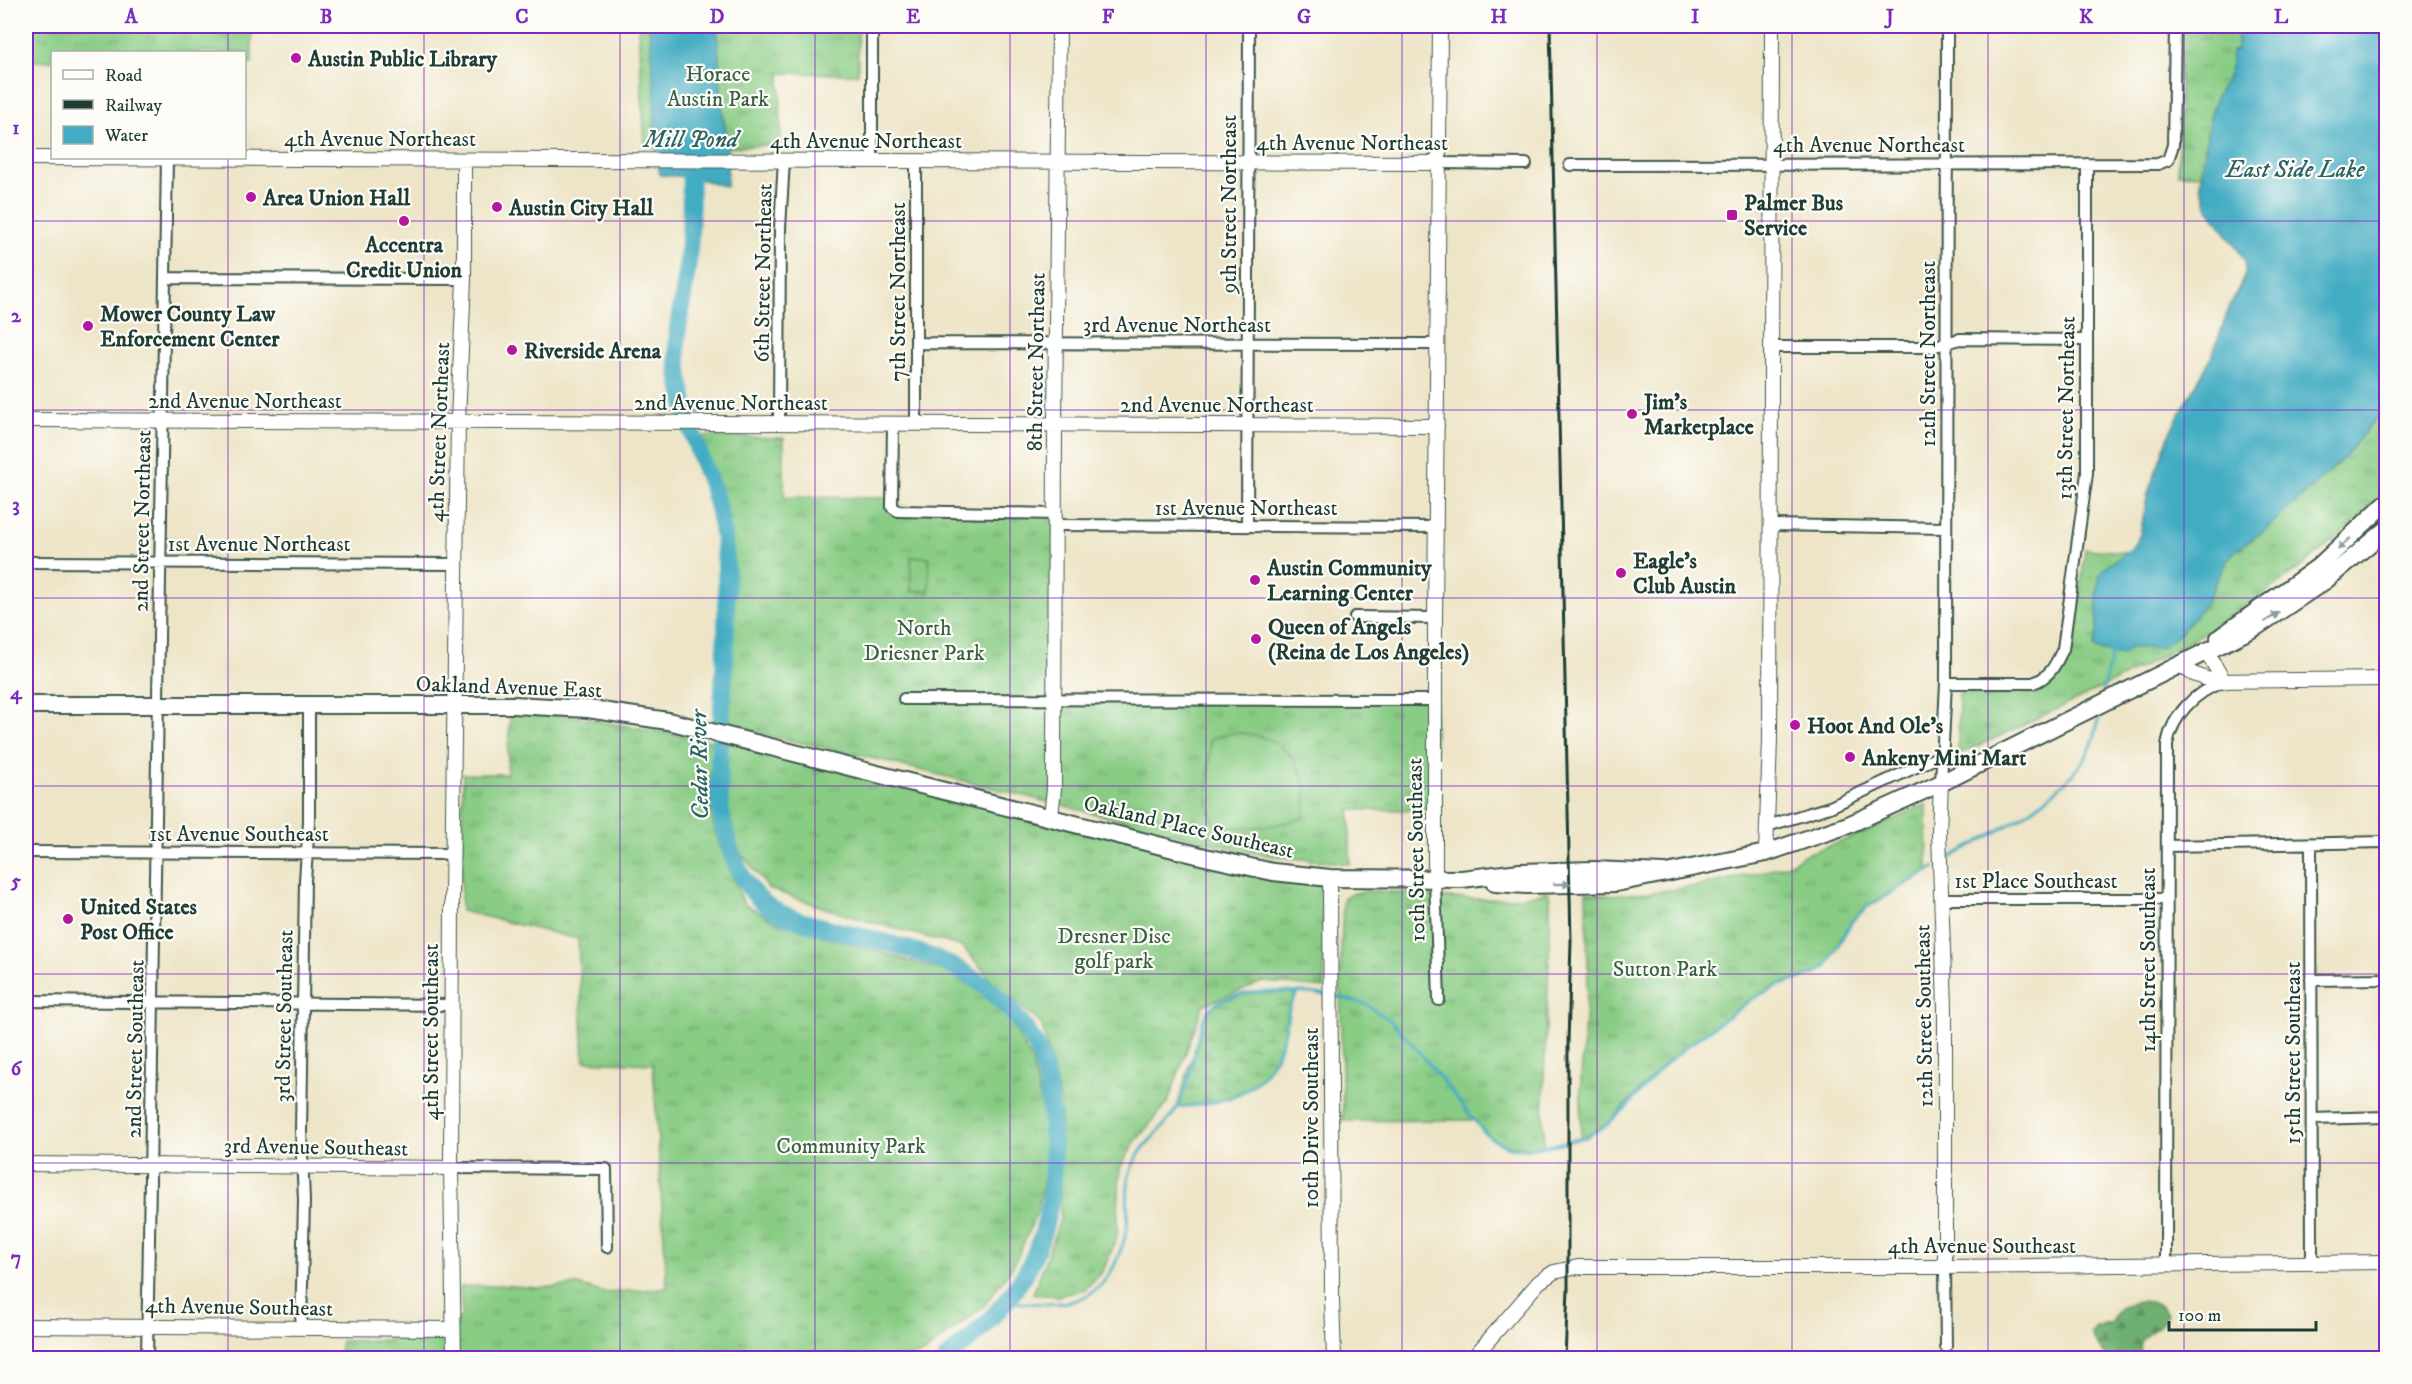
<svg xmlns="http://www.w3.org/2000/svg" width="2412" height="1384" viewBox="0 0 2412 1384" font-family="'IM FELL DW Pica',serif">
<style>
.grass{fill:url(#grass-tufts);stroke:#54845c;stroke-width:1.5}
.forest{fill:url(#forest-firs);stroke:#467653;stroke-width:1.5}
.wetland{fill:url(#wetland-marsh);stroke:#54845c;stroke-width:1.5}
.pitch{fill:#89cc84;stroke:#54845c;stroke-width:1.5}
.water{fill:#43acc2;stroke:#31747b;stroke-width:1.5}
.lines{fill:none;stroke-linecap:round;stroke-linejoin:round}
.stream{stroke:#43acc2;stroke-width:3}
.river{stroke:#43acc2;stroke-width:18}
.street-casing{stroke:#3e564a;stroke-width:14}
.secondary-casing{stroke:#3e564a;stroke-width:16}
.primary-casing{stroke:#3e564a;stroke-width:20}
.street{stroke:#fff;stroke-width:10}
.secondary{stroke:#fff;stroke-width:14}
.primary{stroke:#fff;stroke-width:16}
.rail{stroke:#1f3d34;stroke-width:3}
.oneway{fill:#8f9e9a}
.grid{fill:none;stroke:#7b2cbf;stroke-width:1.5;stroke-opacity:0.55}
.poi-dot{fill:#b5179e;stroke:#fdfcf7;stroke-width:2}
.labels{text-anchor:middle;stroke-width:4.5;stroke-linejoin:round;paint-order:stroke}
.poi-label{font-size:22px;font-weight:bold;fill:#1f3d34;stroke:#fdfcf7;text-anchor:start}
.park-label{font-size:22px;fill:#3a6148;stroke:#fdfcf7}
.street-label{font-size:22px;fill:#1f3d34;stroke:#fdfcf7}
.water-label{font-size:24px;font-style:italic;fill:#2c6466;stroke:#fdfcf7}
.neatline{fill:none;stroke:#7b2cbf;stroke-width:2}
.grid-label{font-size:20px;text-anchor:middle;font-weight:bold;fill:#7b2cbf}
</style>
<defs>
<pattern id="grass-tufts" width="24" height="20" patternUnits="userSpaceOnUse" patternTransform="scale(1.5)"><rect width="24" height="20" fill="#89cc84"/><path d="M3 7l-1-3M5 7V3M7 7l1-3M15 17l-1-3M17 17v-4M19 17l1-3" fill="none" stroke="#6fa76d"/></pattern>
<pattern id="forest-firs" width="22" height="20" patternUnits="userSpaceOnUse" patternTransform="scale(1.5)"><rect width="22" height="20" fill="#6eb072"/><path d="M5 1l3.5 6h-7zM16 11l3.5 6h-7z" fill="#5a905e"/></pattern>
<pattern id="wetland-marsh" width="20" height="14" patternUnits="userSpaceOnUse" patternTransform="scale(1.5)"><rect width="20" height="14" fill="#89cc84"/><path d="M1 5h8M5 5V1M11 12h8M15 12V8" fill="none" stroke="#6fa76d"/></pattern>
</defs>
<rect width="100%" height="100%" fill="#fdfcf7"/>
<filter id="ink" filterUnits="userSpaceOnUse"><feTurbulence type="fractalNoise" baseFrequency=".0167" numOctaves="2"/><feDisplacementMap in="SourceGraphic" scale="12" xChannelSelector="R" yChannelSelector="G"/><feConvolveMatrix kernelMatrix="1 2 1 2 8 2 1 2 1" color-interpolation-filters="sRGB"/></filter>
<filter id="wash" filterUnits="userSpaceOnUse"><feTurbulence type="fractalNoise" baseFrequency=".008" numOctaves="4" result="noise"/><feDisplacementMap in="SourceGraphic" scale="24" xChannelSelector="R" yChannelSelector="G"/><feGaussianBlur stdDeviation="1.35" result="paint"/><feColorMatrix in="noise" values="0 0 0 0 0 0 0 0 0 0 0 0 0 0 0 0 0 1.4 0 .05"/><feComposite in="paint" operator="in"/></filter>
<g filter="url(#wash)">
<rect width="100%" height="100%" fill="#eee5c8"/>
<path class="grass" d="M26,26H252V63H245L244,52H52V61H26Z
M649,26H858V74L780,73L781,144L738,147H645L638,29Z
M2181,26H2386V490C2269,615 2111,685 1958,755L1959,693H2038C2055,681 2068,660 2075,641L2085,549L2126,552L2132,548L2140,535L2148,493L2171,430L2212,356L2230,306L2246,272L2245,260L2205,200L2200,185L2201,175L2178,174Z
M694,436L784,438V497L892,498V507L1055,514L1054,699L1435,700V810H1350V864L1271,856L1240,850L876,759L770,736L721,721C724,655 734,584 721,519C715,490 702,464 694,436Z
M510,713L570,716L714,741C712,764 708,788 711,811C714,840 733,876 744,904L777,922L947,972L984,994L1011,1022L1032,1061L1044,1116L1045,1174L1037,1212L1015,1263L984,1306L924,1353L909,1358H338L341,1341L441,1338L462,1315L460,1287L500,1285L537,1288L578,1285L605,1293L667,1288L653,1064L584,1061L578,939L461,911L463,774H507Z
M726,742L1323,884L1324,988L1263,982L1203,1005L1168,1102L1135,1142L1120,1168L1117,1237L1103,1271L1085,1289L1058,1296L1033,1294L1060,1220L1061,1105L1042,1025L993,982L963,947L846,915L769,889L739,851L726,804Z
M1927,804L1928,872L1867,907L1852,921L1827,965L1816,974L1777,986L1752,999L1690,1044L1662,1067L1606,1125L1581,1138V1079L1588,975L1586,892L1602,895L1647,893L1698,886L1766,871L1787,865L1804,855L1864,833Z
M1548,891L1550,898C1551,981 1541,1064 1544,1147C1512,1150 1495,1146 1474,1120L1343,1121L1340,978L1343,899C1358,882 1425,897 1447,898C1477,899 1519,901 1548,891Z"/>
<path class="forest" d="M2138,1301C2151,1302 2161,1301 2167,1315C2157,1335 2132,1334 2143,1358C2108,1359 2108,1366 2091,1333L2096,1327L2112,1322L2120,1308Z"/>
<path class="wetland" d="M1273,991L1299,992C1284,1011 1290,1015 1284,1035C1268,1092 1231,1103 1177,1107L1205,1015L1219,1002L1246,994Z"/>
<path class="pitch" d="M911,557H929V591H911Z
M1234,733C1285,733 1312,768 1304,817C1277,828 1245,828 1217,827C1202,807 1210,762 1211,738Z"/>
<path class="water" d="M649,26H717L722,106L728,149L727,187L692,177L660,175L654,137L655,98Z
M2245,26H2386V406L2344,458L2264,531L2236,550L2226,562L2206,603L2180,634L2160,648H2129L2122,655L2094,649L2097,632V590L2100,574L2104,568L2132,548L2140,535L2148,493L2171,430L2212,356L2230,306L2245,278V260L2208,208L2200,185L2209,121L2216,97L2230,73L2232,51L2237,50V37Z"/>
<g class="lines">
<path class="stream" d="M2101,698L2112,653
M1943,862C1993,833 2055,805 2087,755C2094,742 2098,725 2100,710
M1333,996L1366,1004L1391,1021L1416,1048L1484,1132L1495,1141L1509,1147L1526,1149L1548,1146L1586,1137L1605,1126L1627,1107L1662,1067L1690,1044L1752,999L1777,986L1816,974L1827,965L1852,921L1867,907L1935,867
M1178,1107C1231,1103 1268,1091 1284,1035C1290,1014 1284,1011 1299,992
M1006,1302C1050,1304 1091,1312 1114,1266C1120,1253 1125,1241 1127,1227C1129,1209 1125,1190 1130,1173C1139,1143 1165,1131 1178,1106C1191,1081 1194,1050 1202,1023C1213,982 1295,992 1327,995"/>
<path class="river" d="M690,153C691,192 692,230 687,269C684,300 674,331 678,362C681,392 689,424 699,453C703,465 708,476 712,487C720,512 725,539 726,565C728,618 724,671 721,724C719,768 715,810 731,852C737,867 745,884 756,896C775,916 808,924 835,930C899,946 963,957 1009,1009C1020,1021 1031,1034 1038,1050C1051,1083 1052,1122 1053,1157C1054,1248 1017,1303 947,1358"/>
</g>
</g>
<g filter="url(#ink)">
<g class="lines">
<g class="street-casing">
<path id="street" d="M872,161V26
M1439,163L1526,164
M1570,165L2158,164L2168,160L2173,145L2175,26
M166,278L464,279
M916,343L1437,344
M1771,347H1932L1960,339L2087,340
M779,423L780,228L784,160
M916,423V161
M893,424L892,507L898,511L1055,514
M1055,525L1436,527
M1770,525L1946,528
M1247,526L1249,26
M26,562L456,564
M1355,617L1435,618
M1946,683H2033C2050,677 2056,664 2063,649L2087,473V164
M904,699L1435,700
M1941,783L1946,683L1947,26
M1767,826L1830,807L1942,755
M2311,844L2312,1263
M2167,846L2386,842
M26,852L452,854
M1435,879L1439,1000
M1942,899H2166
M2311,980L2386,979
M26,1001L451,1005
M2312,1119L2386,1117
M451,1168L606,1169L607,1247
M2166,1265L2167,745C2172,715 2195,692 2223,682
M1945,1267L1946,1347
M301,1328L304,1200L301,1131L305,880L309,822V705
M147,1358L167,158"/>
</g>
<g class="secondary-casing">
<path id="secondary" d="M26,158L1439,163
M26,420L1437,426
M2206,650L2224,682
M2179,664L2193,674L2213,681L2386,679
M1941,783L1939,833L1945,1008V1267
M1051,816L1054,789L1055,424L1059,26
M1766,853L1770,740L1772,26
M1330,878L1332,1299L1334,1358
M1435,879V618L1440,26
M26,1164L451,1168
M26,1326L453,1329
M454,1358L451,1168L452,896L458,421L464,279V160
M1473,1358L1539,1282L1554,1272L1578,1267H1945L2386,1262"/>
</g>
<g class="primary-casing">
<path id="primary" d="M2219,638L2318,567L2386,503
M26,705H513L588,709L668,721L1205,857L1273,872L1330,878L1462,879L1520,872L1594,870L1663,873
M1495,883L1527,885L1616,883L1766,853L1848,825L1941,783L2256,627L2326,580L2386,530"/>
</g>
<use href="#street" class="street"/>
<use href="#secondary" class="secondary"/>
<use href="#primary" class="primary"/>
<path class="rail" d="M1550,26L1571,941L1568,1043V1289L1565,1358"/>
</g>
<defs><path id="oneway-solid" d="M-6-.8H1V-3.2L6.5 0L1 3.2V.8H-6Z" transform="scale(1.5)"/></defs>
<g class="oneway">
<use href="#oneway-solid" transform="translate(2344 544) rotate(138)"/>
<use href="#oneway-solid" transform="translate(2272 617) rotate(-33)"/>
<use href="#oneway-solid" transform="translate(1562 884)"/>
</g>
</g>
<path class="grid" d="M228,26V52M424,26V1358M620,26V1358M815,26V1358M1010,26V1358M1206,26V1358M1402,26V1358M1597,26V1358M1792,26V1358M1988,26V1358M2184,26V1358M228,158V1358M26,221H2386M26,410H2386M26,598H2386M26,786H2386M26,974H2386M26,1163H2386"/>
<g class="poi-dot">
<circle cx="296" cy="58" r="6"/>
<circle cx="251" cy="197" r="6"/>
<circle cx="497" cy="207" r="6"/>
<rect x="1726" y="209" width="12" height="12" rx="3"/>
<circle cx="404" cy="221" r="6"/>
<circle cx="88" cy="326" r="6"/>
<circle cx="512" cy="350" r="6"/>
<circle cx="1632" cy="414" r="6"/>
<circle cx="1621" cy="573" r="6"/>
<circle cx="1255" cy="580" r="6"/>
<circle cx="1256" cy="639" r="6"/>
<circle cx="1795" cy="725" r="6"/>
<circle cx="1850" cy="757" r="6"/>
<circle cx="68" cy="919" r="6"/>
</g>
<g class="labels">
<g class="poi-label">
<text x="308" y="66">Austin Public Library</text>
<text x="263" y="205">Area Union Hall</text>
<text x="1744" y="210">Palmer Bus<tspan x="1744" dy="25">Service</tspan></text>
<text x="509" y="215">Austin City Hall</text>
<text x="404" y="252" text-anchor="middle">Accentra<tspan x="404" dy="25">Credit Union</tspan></text>
<text x="100" y="321">Mower County Law<tspan x="100" dy="25">Enforcement Center</tspan></text>
<text x="524" y="358">Riverside Arena</text>
<text x="1644" y="409">Jim's<tspan x="1644" dy="25">Marketplace</tspan></text>
<text x="1633" y="568">Eagle's<tspan x="1633" dy="25">Club Austin</tspan></text>
<text x="1267" y="575">Austin Community<tspan x="1267" dy="25">Learning Center</tspan></text>
<text x="1268" y="634">Queen of Angels<tspan x="1268" dy="25">(Reina de Los Angeles)</tspan></text>
<text x="1807" y="733">Hoot And Ole's</text>
<text x="1862" y="765">Ankeny Mini Mart</text>
<text x="80" y="914">United States<tspan x="80" dy="25">Post Office</tspan></text>
</g>
<g class="park-label">
<text x="718" y="81">Horace<tspan x="718" dy="25">Austin Park</tspan></text>
<text x="924" y="635">North<tspan x="924" dy="25">Driesner Park</tspan></text>
<text x="1114" y="943">Dresner Disc<tspan x="1114" dy="25">golf park</tspan></text>
<text x="1665" y="976">Sutton Park</text>
<text x="851" y="1153">Community Park</text>
</g>
<g class="street-label">
<text x="380" y="146">4th Avenue Northeast</text>
<text x="866" y="148">4th Avenue Northeast</text>
<text x="1352" y="150">4th Avenue Northeast</text>
<text x="1869" y="152">4th Avenue Northeast</text>
<text transform="translate(1228 204) rotate(-90)" y="8">9th Street Northeast</text>
<text transform="translate(762 273) rotate(-89)" y="8">6th Street Northeast</text>
<text transform="translate(897 292) rotate(-90)" y="8">7th Street Northeast</text>
<text x="1177" y="332">3rd Avenue Northeast</text>
<text transform="translate(1927 354) rotate(-90)" y="8">12th Street Northeast</text>
<text transform="translate(1035 362) rotate(-89)" y="8">8th Street Northeast</text>
<text x="245" y="408">2nd Avenue Northeast</text>
<text x="731" y="410">2nd Avenue Northeast</text>
<text x="1217" y="412">2nd Avenue Northeast</text>
<text transform="translate(2065 408) rotate(-89)" y="8">13th Street Northeast</text>
<text transform="translate(438 432) rotate(-88)" y="8">4th Street Northeast</text>
<text x="1246" y="515">1st Avenue Northeast</text>
<text transform="translate(141 521) rotate(-89)" y="8">2nd Street Northeast</text>
<text x="259" y="551">1st Avenue Northeast</text>
<text transform="translate(509 686) rotate(2)" y="8">Oakland Avenue East</text>
<text transform="translate(1189 826) rotate(13)" y="8">Oakland Place Southeast</text>
<text x="239" y="841">1st Avenue Southeast</text>
<text transform="translate(1415 850) rotate(-91)" y="8">10th Street Southeast</text>
<text x="2036" y="888">1st Place Southeast</text>
<text transform="translate(2147 960) rotate(-90)" y="8">14th Street Southeast</text>
<text transform="translate(283 1016) rotate(-89)" y="8">3rd Street Southeast</text>
<text transform="translate(1923 1016) rotate(-91)" y="8">12th Street Southeast</text>
<text transform="translate(430 1032) rotate(-90)" y="8">4th Street Southeast</text>
<text transform="translate(134 1049) rotate(-89)" y="8">2nd Street Southeast</text>
<text transform="translate(2292 1053) rotate(-90)" y="8">15th Street Southeast</text>
<text transform="translate(1310 1118) rotate(-90)" y="8">10th Drive Southeast</text>
<text transform="translate(316 1146) rotate(1)" y="8">3rd Avenue Southeast</text>
<text x="1982" y="1253">4th Avenue Southeast</text>
<text transform="translate(239 1306) rotate(1)" y="8">4th Avenue Southeast</text>
</g>
<g class="water-label">
<text x="691" y="147">Mill Pond</text>
<text x="2295" y="177">East Side Lake</text>
<text transform="translate(699 765) rotate(-91)" y="8">Cedar River</text>
</g>
</g>
<rect width="2412" height="1384" fill="none" stroke="#fdfcf7" stroke-width="66"/>
<rect x="51" y="51" width="195" height="108" fill="#fdfcf7" stroke="#a4b0a9" stroke-width="1.5"/>
<rect x="63" y="70" width="30" height="9" fill="#ffffff" stroke="#a4b0a9" stroke-width="1.5"/>
<text x="105" y="81" font-size="18" fill="#1f3d34">Road</text>
<rect x="63" y="100" width="30" height="9" fill="#1f3d34" stroke="#a4b0a9" stroke-width="1.5"/>
<text x="105" y="111" font-size="18" fill="#1f3d34">Railway</text>
<rect x="63" y="126" width="30" height="18" fill="#43acc2" stroke="#a4b0a9" stroke-width="1.5"/>
<text x="105" y="141" font-size="18" fill="#1f3d34">Water</text>
<path d="M2169 1321v9h147v-9" fill="none" stroke="#1f3d34" stroke-width="3"/>
<text x="2178" y="1321" font-size="18" fill="#1f3d34" stroke="#fdfcf7" stroke-width="4.5" paint-order="stroke">100 m</text>
<rect x="33" y="33" width="2346" height="1318" class="neatline"/>
<g class="grid-label">
<text x="131" y="23">A</text>
<text x="326" y="23">B</text>
<text x="522" y="23">C</text>
<text x="717" y="23">D</text>
<text x="913" y="23">E</text>
<text x="1108" y="23">F</text>
<text x="1304" y="23">G</text>
<text x="1499" y="23">H</text>
<text x="1695" y="23">I</text>
<text x="1890" y="23">J</text>
<text x="2086" y="23">K</text>
<text x="2281" y="23">L</text>
<text x="16" y="134">1</text>
<text x="16" y="322">2</text>
<text x="16" y="511">3</text>
<text x="16" y="699">4</text>
<text x="16" y="887">5</text>
<text x="16" y="1075">6</text>
<text x="16" y="1264">7</text>
</g>
</svg>
